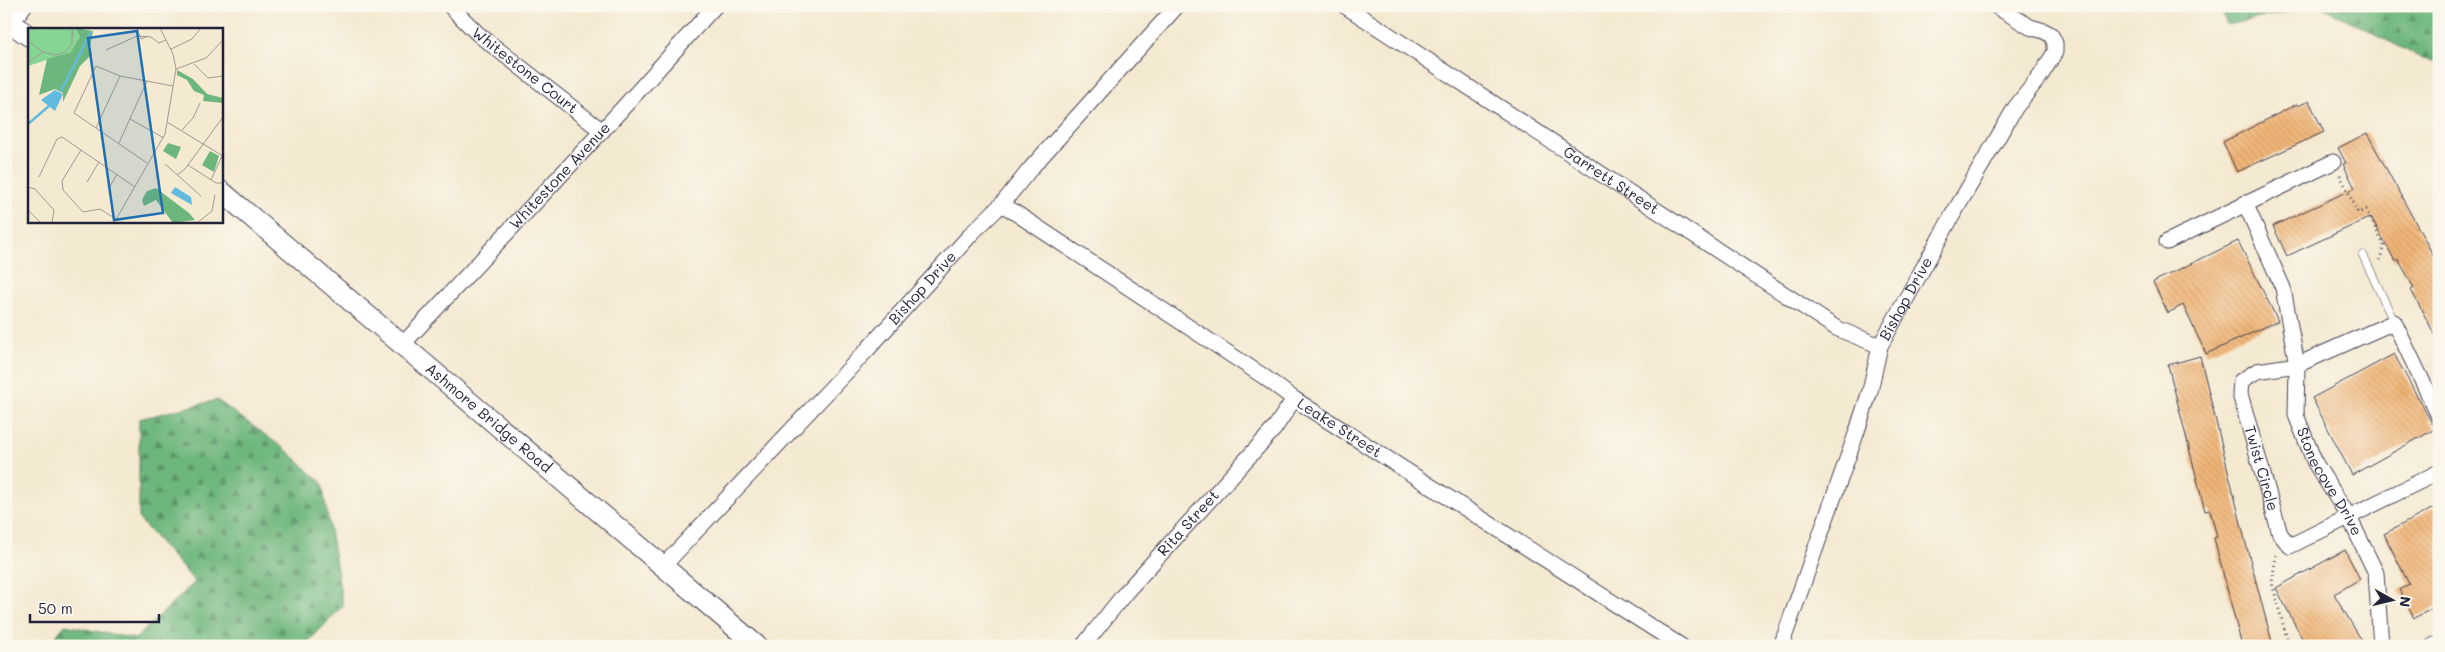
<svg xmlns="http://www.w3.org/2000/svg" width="2445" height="652" viewBox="0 0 2445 652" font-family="Mali,sans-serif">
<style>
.forest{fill:url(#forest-firs);stroke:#486c5c}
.building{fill:url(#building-back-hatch)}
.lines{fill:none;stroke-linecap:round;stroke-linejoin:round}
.lane-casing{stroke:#424052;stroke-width:9}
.street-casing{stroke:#424052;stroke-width:17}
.secondary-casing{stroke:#424052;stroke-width:22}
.path{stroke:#424052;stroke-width:3;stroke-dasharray:1 4;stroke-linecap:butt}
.lane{stroke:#fff;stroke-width:8}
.street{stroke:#fff;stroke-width:15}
.secondary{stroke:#fff;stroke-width:20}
.labels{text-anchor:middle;stroke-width:4;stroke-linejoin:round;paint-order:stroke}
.street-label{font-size:15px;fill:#22223b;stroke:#fbf7ec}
.inset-river{fill:none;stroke:#62badf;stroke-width:2.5}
.inset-road{fill:none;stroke:#a09995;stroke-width:1}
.view{fill:#1f6fb2;fill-opacity:0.15;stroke:#1f6fb2;stroke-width:2.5}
.inset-edge{fill:none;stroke:#22223b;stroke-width:2.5}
</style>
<defs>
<pattern id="forest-firs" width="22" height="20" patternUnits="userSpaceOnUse" patternTransform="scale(1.25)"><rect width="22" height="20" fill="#6db67d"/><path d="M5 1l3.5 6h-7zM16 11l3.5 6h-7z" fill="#599468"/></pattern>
<pattern id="building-back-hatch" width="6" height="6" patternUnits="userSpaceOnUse" patternTransform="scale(1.25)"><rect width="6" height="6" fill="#f0b577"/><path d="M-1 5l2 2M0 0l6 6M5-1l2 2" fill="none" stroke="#ce9b68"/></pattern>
</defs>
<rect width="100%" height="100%" fill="#fbf7ec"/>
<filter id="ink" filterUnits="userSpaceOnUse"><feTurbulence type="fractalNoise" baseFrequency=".02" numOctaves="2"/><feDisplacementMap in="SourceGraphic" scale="10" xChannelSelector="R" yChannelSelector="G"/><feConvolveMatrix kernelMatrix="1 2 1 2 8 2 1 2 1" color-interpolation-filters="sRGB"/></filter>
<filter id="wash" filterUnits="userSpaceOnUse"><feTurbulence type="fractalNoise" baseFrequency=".0096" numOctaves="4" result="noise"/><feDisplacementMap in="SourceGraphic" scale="20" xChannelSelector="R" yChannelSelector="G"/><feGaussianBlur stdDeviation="1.12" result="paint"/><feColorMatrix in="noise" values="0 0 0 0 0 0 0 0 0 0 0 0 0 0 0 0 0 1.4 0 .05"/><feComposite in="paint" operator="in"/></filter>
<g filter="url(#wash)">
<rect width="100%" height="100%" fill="#f4e9d1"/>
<path class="forest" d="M2220,6H2314L2227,25Z
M2321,6H2439V62L2423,59Z
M217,400L286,450L322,483L343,606L304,646H48L65,625L135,639L195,582L139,519V419Z"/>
<g id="blocks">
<path class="building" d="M2309,101L2324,132L2237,172L2223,142L2297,104L2298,106Z
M2367,133L2439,266V343L2411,290L2414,288L2398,259L2395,261L2371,217L2287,256L2273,226L2355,188L2343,164L2346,163L2338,148Z
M2238,241L2278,321L2206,354L2183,305L2168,313L2153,282Z
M2394,354L2435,429L2352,475L2312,398Z
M2200,356L2246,544L2273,646H2242L2214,538L2217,537L2210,510L2205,511L2168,365Z
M2439,505V605L2414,618L2399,590L2409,584L2384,534Z
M2345,550L2360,579L2334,594L2362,641L2354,646H2306L2276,588Z"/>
</g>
</g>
<g filter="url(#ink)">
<use href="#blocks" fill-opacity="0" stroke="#424052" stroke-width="1"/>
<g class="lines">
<g class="lane-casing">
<path id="lane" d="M2363,255L2394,322"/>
</g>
<g class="street-casing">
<g id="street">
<path id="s1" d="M450,6L478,34L602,131"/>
<path id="s2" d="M1345,6L1836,328L1880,346"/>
<path d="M11,24L24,6"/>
<path id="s3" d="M2245,203L2283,288L2297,365L2296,415L2315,463L2349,517L2376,573L2381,646"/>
<path id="s4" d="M1002,204L1263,376L1294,399L1681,646"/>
<path d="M2167,242L2333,162"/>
<path id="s5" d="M403,344L602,131L715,6"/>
<path id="s6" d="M2439,416L2394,322L2297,365L2257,371L2241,381L2240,394L2280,534L2290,546L2439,472"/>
<path id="s7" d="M664,565L867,350L973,232L1002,204L1031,168L1177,6"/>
<path id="s8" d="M1083,646L1126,592L1274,429L1294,399"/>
<path id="s9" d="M1781,646L1856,434L1870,391L1880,346L1952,216L2015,108L2041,75L2055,52V43L2051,35L2044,31L2030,27L1996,6"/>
<path d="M2433,646L2439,643"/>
</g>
</g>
<g class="secondary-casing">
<g id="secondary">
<path d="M6,20L29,36"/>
<path id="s10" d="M221,191L757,646"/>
</g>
</g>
<path class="path" d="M2340,175L2358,213L2366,210L2384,245L2379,263
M2276,555L2272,583L2289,646"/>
<use href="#lane" class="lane"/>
<use href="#street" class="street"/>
<use href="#secondary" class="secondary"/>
</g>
</g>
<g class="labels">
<g class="street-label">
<text dy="5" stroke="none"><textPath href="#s1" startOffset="99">Whitestone Court</textPath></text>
<text dy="5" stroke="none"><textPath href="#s5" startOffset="230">Whitestone Avenue</textPath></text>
<text dy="5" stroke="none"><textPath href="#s2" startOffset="318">Garrett Street</textPath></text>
<text dy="5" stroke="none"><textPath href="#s7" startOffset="379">Bishop Drive</textPath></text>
<text dy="5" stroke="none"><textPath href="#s9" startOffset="370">Bishop Drive</textPath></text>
<text dy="5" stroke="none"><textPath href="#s10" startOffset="351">Ashmore Bridge Road</textPath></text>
<text dy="5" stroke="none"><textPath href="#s4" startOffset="405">Leake Street</textPath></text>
<text dy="5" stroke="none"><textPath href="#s6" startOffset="360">Twist Circle</textPath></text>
<text dy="5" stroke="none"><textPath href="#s3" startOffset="296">Stonecove Drive</textPath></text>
<text dy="5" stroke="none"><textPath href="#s8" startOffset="162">Rita Street</textPath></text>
</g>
</g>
<g transform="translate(28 28)">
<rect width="195" height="195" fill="#f4e9d1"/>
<path d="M0,0H55L58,19L0,38Z" fill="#87d593"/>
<path d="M48,0L65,3L62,19L64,26L52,38L35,74V65L27,61L11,67L19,31L43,24L52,9ZM149,42L165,51L179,66L195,70V75L175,73L176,67L166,63L159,52L149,47ZM140,115L153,119L148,131L135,123ZM182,123L191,128L186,144L174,137ZM128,160L161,185L167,192L145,195L128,172L116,178L114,172L119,163Z" fill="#6db67d"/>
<path d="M8,0H23L26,7L7,12ZM41,5L40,17L32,22L28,9ZM25,9L30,22L17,21L11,13Z" fill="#87d593"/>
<path d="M27,62L35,66L27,83L13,72ZM147,159L163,169L164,177L143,165Z" fill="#62badf"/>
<path class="inset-river" d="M33,63L63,4M0,96L21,78"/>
<path class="inset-road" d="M109,0L113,11L120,8M0,13L15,24M143,21L164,11L173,0M78,22L109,8L123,9L131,15L138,12M0,35L15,24L27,27L37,24L44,16V2L46,8M166,36L180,50L195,48M148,41L178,30L195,12M102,91L136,110M139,94L195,128M68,100L92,48M154,102L165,90L172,75M91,115L119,53M53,122L34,153L35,162L55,184L72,181L88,191M119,135L46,85L68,38L92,48L145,58M137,136L173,168M160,137L188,155H195M149,147L157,141L195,89M11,149L29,111L34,109L107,159M183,152L194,128M59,154L71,134M0,159L7,161L26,182L24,195M81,160L89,146M0,182L13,195M86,195L137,106L148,41L145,26L132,0M169,195L184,183L187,167"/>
<path class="view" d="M109,3L135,185L86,192L60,10Z"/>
<rect width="195" height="195" class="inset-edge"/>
</g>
<rect width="2445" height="652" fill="none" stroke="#fbf7ec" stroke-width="25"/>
<g transform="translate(2392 600) rotate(98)" stroke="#fbf7ec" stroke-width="4" paint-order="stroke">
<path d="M0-4L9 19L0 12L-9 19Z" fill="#22223b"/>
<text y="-8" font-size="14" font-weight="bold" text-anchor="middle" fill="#22223b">N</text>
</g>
<path d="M30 614v8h129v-8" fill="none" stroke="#22223b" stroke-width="2.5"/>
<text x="38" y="614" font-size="15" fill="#22223b" stroke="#fbf7ec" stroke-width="4" paint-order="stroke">50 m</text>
</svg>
